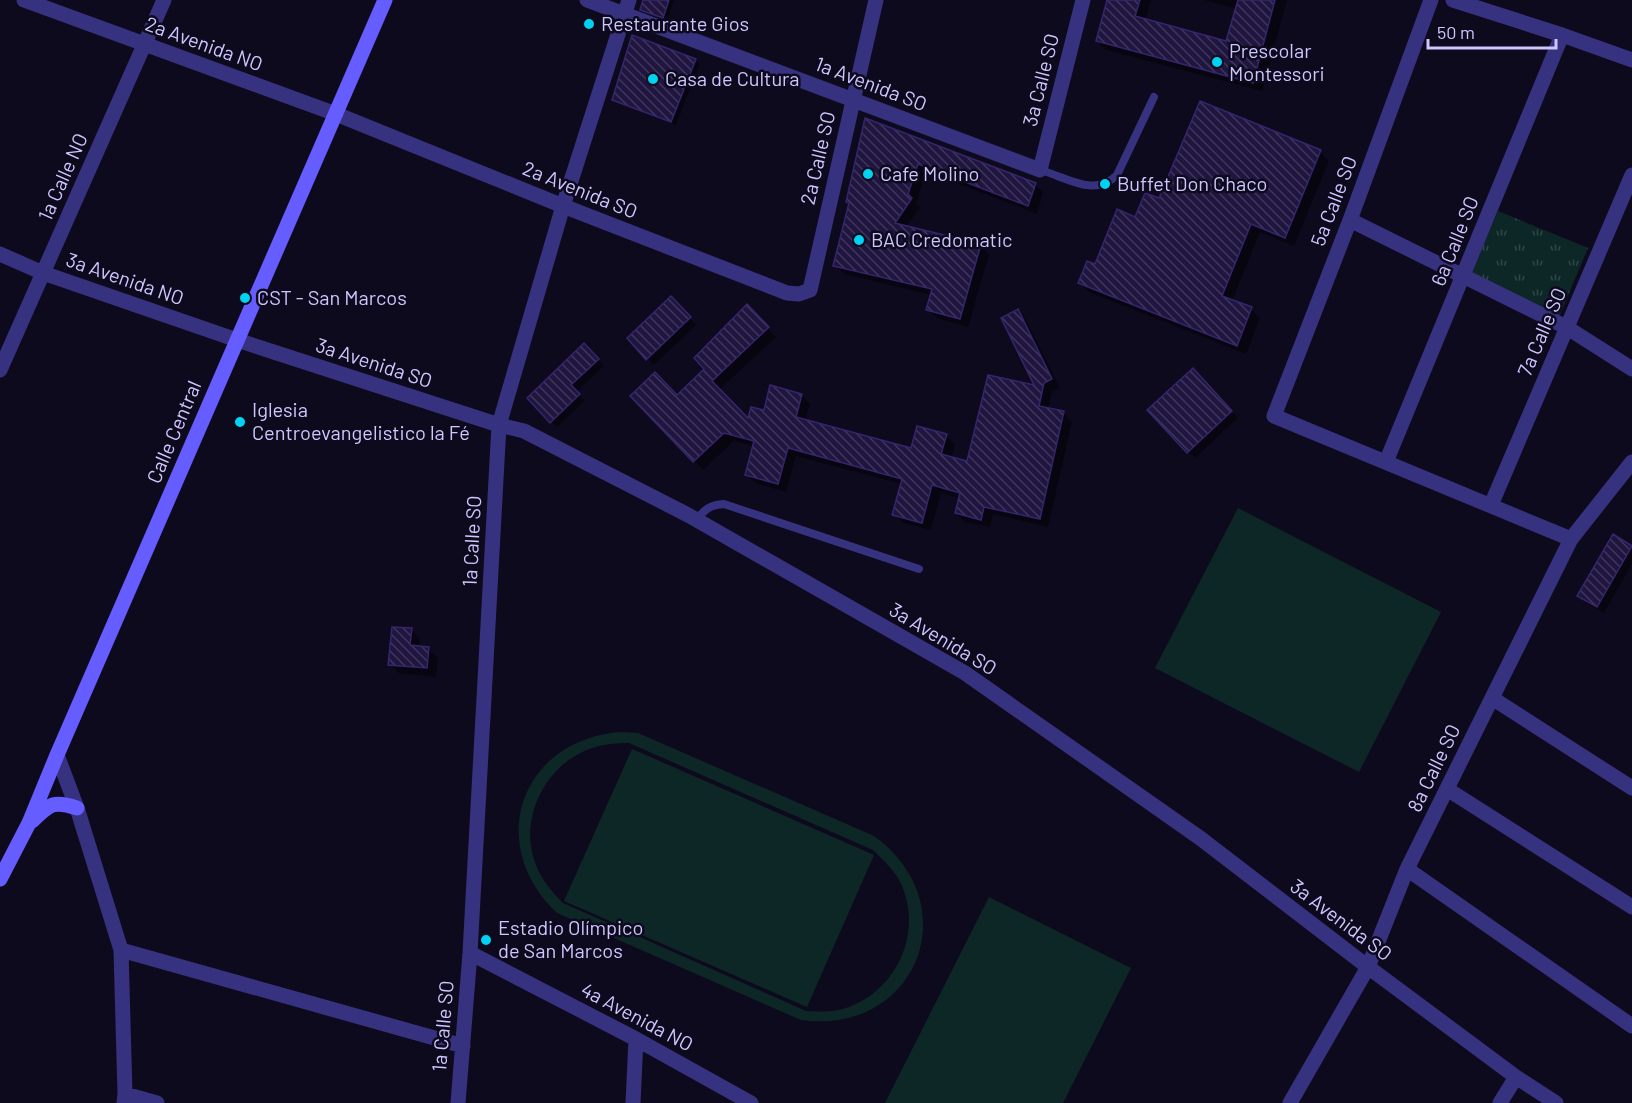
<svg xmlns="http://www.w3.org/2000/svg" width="1632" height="1103" viewBox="0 0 1632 1103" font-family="Barlow,sans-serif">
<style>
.park{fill:url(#park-tufts)}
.pitch{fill:#0d2727;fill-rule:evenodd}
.shadow{fill:#0007}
.building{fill:url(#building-back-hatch);stroke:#35256d;stroke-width:1.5}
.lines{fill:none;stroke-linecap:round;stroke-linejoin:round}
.service{stroke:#37327f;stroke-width:8}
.minor{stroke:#37327f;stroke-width:15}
.secondary{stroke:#655dff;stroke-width:15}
.poi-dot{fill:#00d3f1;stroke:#0e0a1d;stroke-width:2}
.labels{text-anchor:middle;stroke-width:5;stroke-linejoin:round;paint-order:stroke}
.poi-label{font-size:20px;fill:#cec6ff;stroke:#0e0a1d;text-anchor:start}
.street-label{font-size:20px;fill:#cec6ff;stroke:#0e0a1d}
</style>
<defs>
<pattern id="park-tufts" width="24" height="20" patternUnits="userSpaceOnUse" patternTransform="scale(1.5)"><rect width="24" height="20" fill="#0d2727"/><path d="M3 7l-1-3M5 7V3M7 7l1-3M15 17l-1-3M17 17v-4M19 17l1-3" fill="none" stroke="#2f4547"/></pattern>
<pattern id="building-back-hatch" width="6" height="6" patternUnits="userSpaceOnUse" patternTransform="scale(1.5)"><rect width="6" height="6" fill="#1f153f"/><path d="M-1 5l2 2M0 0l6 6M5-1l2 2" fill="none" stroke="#3e365c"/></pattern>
</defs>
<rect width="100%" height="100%" fill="#0e0a1d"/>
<path class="park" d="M1498,211L1588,248L1559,317L1470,276Z"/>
<path class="pitch" d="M1238,508L1441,612L1359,772L1155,668Z
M620,732L638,733L874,836C969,905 916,1036 801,1020L557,913C484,844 521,740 620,732ZM629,743L873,850C882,859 891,867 898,878C926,928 898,993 843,1009C831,1012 819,1012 806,1011L563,903C549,889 538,875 533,856C521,812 549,762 592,748C604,744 616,743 629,743Z
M632,749L874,855L807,1007L564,901Z
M989,897L1131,968L1063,1103H885Z"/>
<path class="shadow" d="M645,0H674L668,18L645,10V12L642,9Z
M1108,0H1151L1145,20L1227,43L1237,9L1204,0H1287L1262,91L1106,50L1097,41Z
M695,60L700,64L676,125L618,103L613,99Z
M866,120L1035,184L1043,193L1037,214L926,171L916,204L920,207L906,227L980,245L989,254L968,327L937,318L928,310L932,295L844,274L835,265L850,204L848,202Z
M1320,152L1329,161L1294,246L1260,232L1232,301L1251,309L1260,318L1246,354L1089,292L1079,283L1136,219L1160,200Z
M671,298L696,325L654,365L629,338Z
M747,307L776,337L719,390L749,421L801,395L810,404L805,421L912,450L946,435L955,444L951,459L968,463L1037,387L1017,311L1026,320L1060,388L1052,392L1048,409L1063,413L1072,422L1048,527L993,514L990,527L965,522L956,513L960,498L941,493L931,530L903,523L894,514L902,484L796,456L786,492L755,483L747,475L754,446L734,441L703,470L632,396L677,397L706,369Z
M584,345L604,366L576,392L584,401L557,427L529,398Z
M1193,370L1238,418L1195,458L1149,410Z
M1613,536L1632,547V564L1604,613L1586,603L1579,596Z
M411,630L420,639L419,648L429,649L438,658L436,677L399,673L390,664Z"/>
<path class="building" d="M643,0H669L663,18L640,10Z
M1107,0H1140L1135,16L1226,41L1238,0H1275L1253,83L1096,41Z
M632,35L696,59L671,122L612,100Z
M1200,101L1321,150L1285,238L1251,224L1222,296L1252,307L1237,346L1078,283L1087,261L1095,264L1117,209L1135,217L1145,193L1159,198Z
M865,118L1036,183L1028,206L918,164L908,194L912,198L895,223L981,244L960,319L926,310L932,289L833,266L849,203L846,202Z
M671,296L691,317L646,360L627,338Z
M747,304L769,327L712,381L748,418L751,407L764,410L770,385L802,394L796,417L911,448L917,426L947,434L941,454L967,461L988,375L1034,385L1001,318L1018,309L1052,379L1044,383L1039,406L1064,411L1040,519L984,507L981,520L955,513L960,493L932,485L922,523L892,515L902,479L788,448L778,484L745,475L754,441L724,433L693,462L630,396L655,372L677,395L704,369L694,358Z
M584,343L599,359L571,385L580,394L550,423L527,398Z
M1193,368L1232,411L1187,453L1147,410Z
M1613,534L1632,546L1597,607L1577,596Z
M392,627L412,628L410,645L429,647L427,668L388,665Z"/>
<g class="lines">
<path class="service" d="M1040,170C1067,177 1094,198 1117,175L1154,97
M696,520C705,509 710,505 724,504L919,569"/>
<path class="minor" d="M24,0L336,114L563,206L787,293L799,294L810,290L876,0
M587,0L1040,170L1083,0
M1431,0L1350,220L1274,416L1571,539
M1453,0L1562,35L1632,60
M1350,220L1566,327L1632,369
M0,254L43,273L237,340L499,425L524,431L688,515L965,673L1200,838L1368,967L1516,1077L1556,1103
M0,370L164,0
M1386,462L1562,35
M1491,505L1632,175
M1492,698L1632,788
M57,755L77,808L121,950L125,1094L124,1103
M1447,789L1632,907
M1407,869L1632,1026
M121,950L463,1046
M470,953L636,1039L751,1103
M125,1094L157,1103
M458,1103L470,953L499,425L563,206L629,0
M633,1103L636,1039
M1290,1103L1368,967L1407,869L1571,539L1632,462
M1500,1103L1516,1077"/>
<path class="secondary" d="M32,821C50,804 53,800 77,808
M0,879L29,823L57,755L385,0"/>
</g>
<g class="poi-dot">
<circle cx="589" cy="24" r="6"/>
<circle cx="1217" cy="62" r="6"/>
<circle cx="653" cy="79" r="6"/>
<circle cx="868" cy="174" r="6"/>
<circle cx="1105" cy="184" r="6"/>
<circle cx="859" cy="240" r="6"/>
<circle cx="245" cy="298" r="6"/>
<circle cx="240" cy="422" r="6"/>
<circle cx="486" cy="940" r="6"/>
</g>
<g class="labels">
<g class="poi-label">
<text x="601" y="31">Restaurante Gios</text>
<text x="1229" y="58">Prescolar<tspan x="1229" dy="23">Montessori</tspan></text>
<text x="665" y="86">Casa de Cultura</text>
<text x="880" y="181">Cafe Molino</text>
<text x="1117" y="191">Buffet Don Chaco</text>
<text x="871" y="247">BAC Credomatic</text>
<text x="257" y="305">CST - San Marcos</text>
<text x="252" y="417">Iglesia<tspan x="252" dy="23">Centroevangelistico la Fé</tspan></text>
<text x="498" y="935">Estadio Olímpico<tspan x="498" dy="23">de San Marcos</tspan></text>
</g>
<g class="street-label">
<text transform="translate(204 44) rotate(20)" y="7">2a Avenida NO</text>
<text transform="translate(1041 80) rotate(-76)" y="7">3a Calle SO</text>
<text transform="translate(871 84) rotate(21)" y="7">1a Avenida SO</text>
<text transform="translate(818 158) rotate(-77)" y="7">2a Calle SO</text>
<text transform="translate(63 177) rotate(-66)" y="7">1a Calle NO</text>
<text transform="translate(580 190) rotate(22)" y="7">2a Avenida SO</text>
<text transform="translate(1334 201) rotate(-69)" y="7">5a Calle SO</text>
<text transform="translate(1455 241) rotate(-68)" y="7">6a Calle SO</text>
<text transform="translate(125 279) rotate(19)" y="7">3a Avenida NO</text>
<text transform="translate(1542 332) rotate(-67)" y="7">7a Calle SO</text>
<text transform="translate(374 363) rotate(18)" y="7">3a Avenida SO</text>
<text transform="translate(174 432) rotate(-67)" y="7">Calle Central</text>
<text transform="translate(472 541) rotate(-87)" y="7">1a Calle SO</text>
<text transform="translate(943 639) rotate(31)" y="7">3a Avenida SO</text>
<text transform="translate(1434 768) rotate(-64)" y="7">8a Calle SO</text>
<text transform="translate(1341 920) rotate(37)" y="7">3a Avenida SO</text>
<text transform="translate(637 1017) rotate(28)" y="7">4a Avenida NO</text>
<text transform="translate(443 1026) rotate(-85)" y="7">1a Calle SO</text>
</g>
</g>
<path d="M1428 39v9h128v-9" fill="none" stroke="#cec6ff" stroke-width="3"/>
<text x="1437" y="39" font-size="18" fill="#cec6ff" stroke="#0e0a1d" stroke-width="4.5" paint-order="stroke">50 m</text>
</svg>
